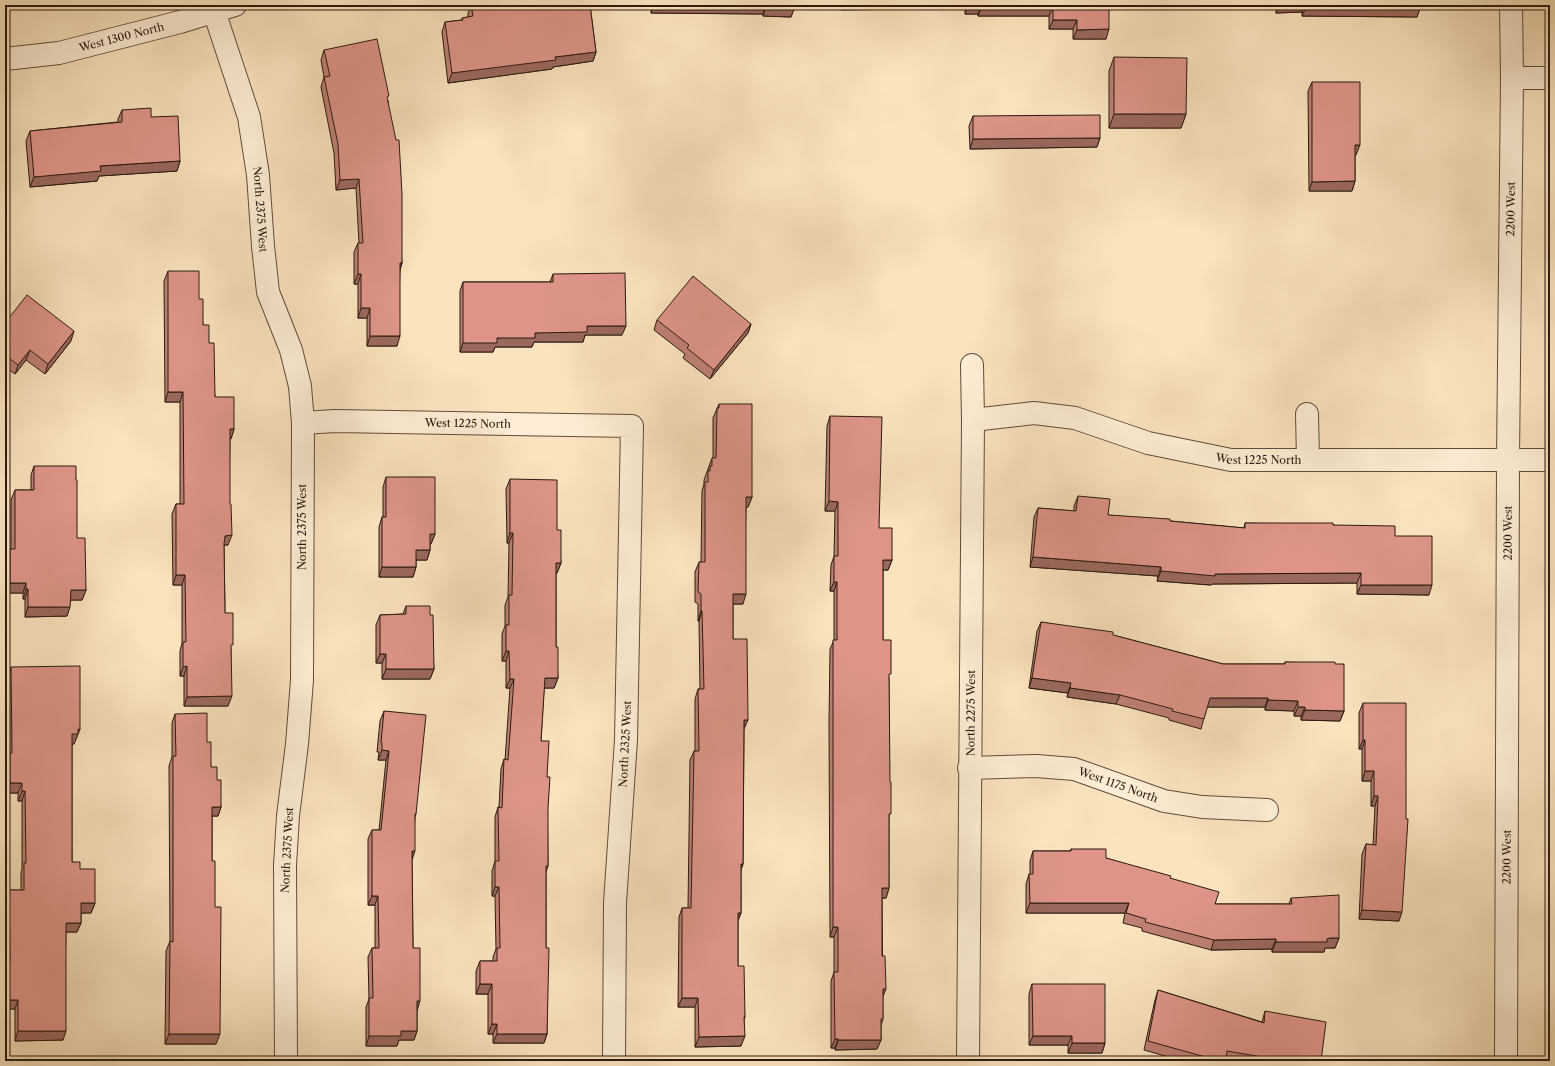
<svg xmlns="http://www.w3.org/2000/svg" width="1555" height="1066" viewBox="0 0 1555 1066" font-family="'Libre Caslon Text',serif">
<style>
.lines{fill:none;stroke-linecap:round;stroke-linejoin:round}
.minor-casing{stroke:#5f4c3b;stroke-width:24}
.minor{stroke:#fcedd4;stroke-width:22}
.wall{fill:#bf8075;stroke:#2b1a10}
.shaded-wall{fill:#9b685f;stroke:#2b1a10}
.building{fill:#de9588;stroke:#2b1a10}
.labels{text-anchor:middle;stroke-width:4;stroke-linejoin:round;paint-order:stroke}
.street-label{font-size:11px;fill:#2b1a10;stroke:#fcedd4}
</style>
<rect width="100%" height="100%" fill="#fae3bd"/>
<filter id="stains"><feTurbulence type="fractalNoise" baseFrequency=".005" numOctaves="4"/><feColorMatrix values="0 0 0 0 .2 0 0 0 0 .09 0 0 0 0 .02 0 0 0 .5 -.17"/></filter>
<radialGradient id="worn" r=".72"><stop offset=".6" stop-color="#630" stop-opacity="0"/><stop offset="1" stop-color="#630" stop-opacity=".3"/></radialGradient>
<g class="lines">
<g class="minor-casing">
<g id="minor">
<path id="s1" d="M212,5L249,117L258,175L263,246L268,292L291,350L300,386L303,423L302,680L297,744L288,816L285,865L286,1061"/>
<path id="s2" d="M5,59L59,53L180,22L235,5"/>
<path d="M1512,78H1550"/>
<path d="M1307,414L1308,460"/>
<path id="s3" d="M973,420L1034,413L1075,418L1148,443L1231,460H1550"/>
<path id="s4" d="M303,423L335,421L632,426L626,740L615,903L614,1061"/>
<path id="s5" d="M969,768L1036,766L1074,769L1164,801L1202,807L1267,810"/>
<path id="s6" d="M968,1061L973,420L972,365"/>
<path id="s7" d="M1506,1061L1508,460L1512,78L1511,5"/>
</g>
</g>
<use href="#minor" class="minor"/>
</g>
<path class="wall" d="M471,5H590L596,52L593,61L553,67L552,69L448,83L442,32L445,22L462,20V18L468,17V13Z
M651,5H795L791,17L763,16V14L651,13Z
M965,5H1109L1106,39H1073V29H1049V16H978V14H965Z
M1180,5H1420V8L1417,17L1302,16V12L1276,13V6L1180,7Z
M324,50L388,100L402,263L400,270L397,346H367V318H358V284H354V252L358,243H359L356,188L336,190L334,153L321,87L324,77L321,60Z
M1114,57L1186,114L1181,128H1109V71Z
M1312,82L1356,155H1355V181L1352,191H1309L1308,91Z
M122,110L151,117L180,161L177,171L99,176L97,181L30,187L26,141L30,131L118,122V119Z
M973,116L1100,138L1097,147L970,149L969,126Z
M168,271L199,299L203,325L209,343L215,397L234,429L231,439H230L228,545H224L225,613L231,651L228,706H184V676H180V651L182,643V585H173L172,514L176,504H180V402H165L164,281Z
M553,274L622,335H585L583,342H534L532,347H495L493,352H460V291L463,282H550Z
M657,320L751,324L748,333L710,379L683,358L685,354L654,330Z
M5,323L71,341L45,374L26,360L15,374L5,367Z
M719,404L752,497L748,507H746L743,604H733V639L744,729L743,864L741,870V913L738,921V966L745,1017L744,1020L741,1046L695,1047V1007H678L679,917L682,908H688L690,760L694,751H695V699L698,689H700L699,621H698V604L695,602V572L699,562H701L702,491L704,484V480L712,458H713V418Z
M830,416L879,528L892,560L888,570H883V640L889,679V888L886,898H882L883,1019L881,1026V1040L877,1049L835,1050V1048H831V981L834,972V937H830L829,722L830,649L834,640V591H830L831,565L834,556L835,511H825L827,426Z
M34,466L77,538L86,590L82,600H71L67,616L25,617V599H23V593H6V558L10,549H11V500L15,490H31V475Z
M386,477L435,534L431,544H430V550L427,560H416V567L413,577H379V527L382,517H383V487Z
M510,479L557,530L561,563L557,573H556V647L558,678L554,688H544L541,741L547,777L548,866L546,872V948L547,1034L544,1043H493V1034H488V994H476V971L480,961H493V957L496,949L495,896H492V871L495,861V817L498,807H499L501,769L504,759L505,760L510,688H506V661H502V634L505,626V605L508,597L509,543H507L506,489Z
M1078,496L1108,515L1244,528L1245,523L1333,525L1395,536L1429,595L1357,594V583L1212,584L1211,585L1157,581L1158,576L1030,567L1034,517L1038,508L1074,511V506Z
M406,606L430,615L434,669L430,679H382V663H376V625L380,615L403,614Z
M1041,622L1113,635L1223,664H1284L1285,662L1335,664L1344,711L1340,721L1301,720V716H1294V711L1265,710V707H1207L1201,729L1169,720V718L1116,704L1067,697L1068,693L1029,688L1037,631Z
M11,667L80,729L74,744H72V862L80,869L95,903L91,913H81V923L77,932H66L63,1040L15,1041V1009H5V970L6,965V899L9,890H21V872L22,869V801H18V793H7V762L8,758L7,676Z
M1363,703L1399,921L1359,919L1362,854L1366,844L1373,845L1375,806H1371V781H1362V749H1359V713Z
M384,711L416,814L415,817L412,859L413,948L417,1009V1031L414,1040H399L397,1046H366V1007L369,999L368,957L372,948H375V905H368V839L372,830H379L386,760H378L379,752H377L380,721Z
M175,714L207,742L211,767L217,780L221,807L218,816H212V861L216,1044H165L166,951L170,941L169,766L172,757V723Z
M1071,849L1106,858L1170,878L1215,904H1289L1291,898L1339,938L1335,948H1325L1324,952H1272V949L1211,950L1142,931V928L1123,923L1125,913H1026V884L1029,874H1030V861L1033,851H1070Z
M1032,984L1105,1043L1102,1053H1068V1045H1029V994Z
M1158,990L1262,1022L1265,1011L1321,1061H1183L1144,1050L1155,1000Z"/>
<path class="shaded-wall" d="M654,5H766L763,14L651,13Z
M842,5H911L910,9L841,10Z
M968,5H981L978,14H965Z
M1181,5H1277L1276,6L1180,7Z
M1279,5H1305L1302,12L1276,13Z
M766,7H795L791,17L763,16Z
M981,7H1053L1049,16H978Z
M1306,7L1420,8L1417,17L1302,16Z
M1053,20H1077L1073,29H1049Z
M1109,29L1106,39H1073L1077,30Z
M596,52L593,61L553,67L552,69L448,83L452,73L555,57Z
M1114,114H1186L1181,128H1109Z
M1100,138L1097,147L970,149L973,139Z
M1355,145H1360L1356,155H1352Z
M180,161L177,171L99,176L97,181L30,187L34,177L100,166Z
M359,179L356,188L336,190L340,180Z
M1355,181L1352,191H1309L1312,182Z
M400,263H402L399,273Z
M358,274H361L358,284H354Z
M361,308H370L367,318H358Z
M751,324L748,333L710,379L714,370Z
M587,326H626L622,335H585L583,342H534L532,347H495L493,352H460L463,343Z
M74,331L71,341L45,374L48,364Z
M370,336H400L397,346H367Z
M30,350L26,360L15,374L18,365Z
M168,392H183L180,402H165Z
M230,429H234L231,439H226Z
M746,497H752L748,507H743Z
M829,501L838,502L835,511H825Z
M510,533H513L509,543H507Z
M430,534H435L431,544H427Z
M232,535L228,545H221L225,536Z
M416,550H430L427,560H412Z
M1033,557L1161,567L1158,576L1030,567Z
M883,560H892L888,570H880Z
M556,563H561L557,573H553Z
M382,567H416L413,577H379Z
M1161,571L1215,574L1361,573L1357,583L1212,584L1211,585L1157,581Z
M176,575H185L182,585H173Z
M834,582H837L834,591H830Z
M10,583H26L23,593H6Z
M1361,585H1432L1429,595L1357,594Z
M26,589H28L25,599H23Z
M71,590H86L82,600H68Z
M733,594H746L743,604H730Z
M28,607H70L67,616L25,617Z
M701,611H702L699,621H698Z
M506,651H509L506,661H502Z
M380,654H386L382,663H376Z
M187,666L184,676H180L183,667Z
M386,669H434L430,679H382Z
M545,678H558L554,688H541Z
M1032,678L1071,683L1068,693L1029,688Z
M510,679H514L510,688H506Z
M1070,688L1120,695L1116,704L1067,697Z
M232,696L228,706H184L187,697Z
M1210,698H1268L1265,707H1207Z
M1268,700L1298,701L1294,711L1265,710Z
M1298,707H1305L1301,716H1294Z
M1305,710L1344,711L1340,721L1301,720Z
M744,720H748L744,729Z
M78,729H80L74,744H68L72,734Z
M1363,740H1365L1362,749H1359Z
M382,750L389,751L386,760H378Z
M1365,771H1374L1371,781H1362Z
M10,783H22L18,793H7Z
M22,791H25L22,801H18Z
M1374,796H1378L1375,806H1371Z
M212,807H221L218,816H209Z
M412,851H415L412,860Z
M741,864H743L740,873Z
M495,887H499L495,896H492Z
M882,888H889L886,898H879Z
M372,896H378L375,905H368Z
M81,903H95L91,913H77Z
M1030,903H1129L1125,913H1026Z
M1362,910L1402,912L1399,921L1359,919Z
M738,913H741L737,922Z
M66,923H81L77,932H62Z
M833,927H838L834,937H830Z
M1330,938H1339L1335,948H1325L1324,952H1272L1276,942L1327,939Z
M1276,939L1272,949L1211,950L1214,940Z
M480,984H492L488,994H476Z
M883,989H886L882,999Z
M682,998H698L695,1007H678Z
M8,1000H18L15,1009H5V1007Z
M417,1001H420L417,1011Z
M492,1024H497L493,1034H488Z
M18,1031H66L63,1040L15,1041Z
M401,1031H417L414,1040H399L397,1046H366L369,1036Z
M169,1034H220L216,1044H165Z
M497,1034H547L544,1043H493Z
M745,1036L741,1046L695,1047L699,1037Z
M1033,1036H1072L1068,1045H1029Z
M835,1039H838L835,1048H831Z
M838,1040H881L877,1049L835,1050Z
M1072,1043H1105L1102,1053H1068Z"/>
<path class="building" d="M471,5H590L596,52L555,57L556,60L452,73L445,22L463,20L462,18L473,16Z
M766,5H795V7H766Z
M981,5H1109V29L1077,30V20H1053V7H981Z
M1306,5H1420V8L1306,7Z
M377,39L389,96L387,97L396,140H399L402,194V263H400V336H370V308H361V274H358V243H363L359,179L340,180L338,144L324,77L330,76L324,50Z
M1114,57L1187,58L1186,114H1114Z
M1312,82H1360V145H1355V181L1312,182Z
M151,108V117L178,116L180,161L100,166L101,171L34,177L30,131L122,122V110Z
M1100,115V138L973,139V116Z
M168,271H199V299H203V325H209V343H214L215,397H234V429H230V504H231L232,535L225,536L224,544L225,613H233V645H231L232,696L187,697V666L183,667V642H186L185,575H176V504H184L183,392H168Z
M625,273L626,326H587V332L535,333V338H497V343H463V282H553V274Z
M693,276L751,324L714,370L687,348L689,345L657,320Z
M27,295L74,331L48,364L30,350L18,365L5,355V323Z
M719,404H752V497H746V594H733V639H747L748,720H744L743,864H741V913H738V966H744L745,1017H744L745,1036L699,1037L698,998H682V908H691L694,751H699L698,689H704L702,611H701V594L698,592L699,562H705V482H708V471H710V466H712V458H716L717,408H719Z
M830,416L882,417L879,528H892V560H883V640H891V674H889L890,782H891V814H889V888H882V956H885L886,989H883V1019H881V1040H838V1039H835L834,972H838V927H833V640H837V582H834V556H838V502L829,501Z
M34,466H76V480H77V538H85L86,590H71L70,607H28V589H26V583H10V549H15V490H34Z
M386,477H435V534H430V550H416V567H382V517H386Z
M510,479L557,480V530H561V563H556V647H558V678H545L541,741H549L547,777H550L548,808V866H546V948H549L547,1034H497V1024H492V984H480V961H497V948H500L499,887H495V861H499L498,807L502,808L504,759L508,760L514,679H510L509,651H506V625H509V595H512L513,533H510Z
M1078,496L1110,499L1108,515L1170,519V521L1245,528V523H1333V525L1395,526V536H1432V585H1361V573L1215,574V576L1161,571V567L1033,557L1038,508L1076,511Z
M406,606H430V615H433L434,669H386V654H380V615L406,614Z
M1041,622L1113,632V635L1223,664H1285V662H1335V664H1344V711L1305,710V707H1298V701L1268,700V698H1210L1204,719L1172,711L1173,709L1120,695L1070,688L1071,683L1032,678Z
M80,666V729H78V734H72V862H80V869H95V903H81V923H66V1031H18V1000H8L7,963H10L9,890H24V863H26L25,791H22V783H10V753H12L11,667Z
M1363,703H1406V819H1408L1402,912L1362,910L1366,844L1376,845L1378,796H1374V771H1365V740H1363Z
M384,711L426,715L416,814H415V851H412L413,948H420V1001H417V1031H401V1036H369V998H373L372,948H379L378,896H372V830H381L389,751L382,750V743L381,742Z
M207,713V742H211V767H217V780H221V807H212V861H215V907H221L220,1034H169L170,941L173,942V756H176L175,714Z
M1071,849H1106V858L1171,876L1170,878L1219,892L1215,904H1292L1291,898L1339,895V938H1330L1327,939V942H1276V939L1214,940L1145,922L1146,919L1126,913L1129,903H1030L1029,874H1033V851H1071Z
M1032,984H1105V1043H1072V1036H1033Z
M1158,990L1264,1023L1265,1011L1326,1022L1321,1061H1286L1227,1051L1226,1061H1220L1148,1041Z
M1390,1058L1392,1061H1387Z"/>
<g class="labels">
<g class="street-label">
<text dy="4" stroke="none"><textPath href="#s2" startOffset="119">West 1300 North</textPath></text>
<text dy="4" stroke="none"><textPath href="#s1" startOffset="211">North 2375 West</textPath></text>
<text dy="4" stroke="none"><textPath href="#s7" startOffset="852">2200 West</textPath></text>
<text dy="4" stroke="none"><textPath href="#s4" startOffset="165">West 1225 North</textPath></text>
<text dy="4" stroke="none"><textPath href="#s3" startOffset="292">West 1225 North</textPath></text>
<text transform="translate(302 527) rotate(-90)" y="4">North 2375 West</text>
<text dy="4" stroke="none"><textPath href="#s7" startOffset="528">2200 West</textPath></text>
<text dy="4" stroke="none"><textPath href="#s6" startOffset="348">North 2275 West</textPath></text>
<text transform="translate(625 744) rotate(-87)" y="4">North 2325 West</text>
<text dy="4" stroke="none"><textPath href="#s5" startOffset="152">West 1175 North</textPath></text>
<text transform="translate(287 850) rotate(-87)" y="4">North 2375 West</text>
<text dy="4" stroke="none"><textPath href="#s7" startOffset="204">2200 West</textPath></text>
</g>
</g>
<rect width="1555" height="1066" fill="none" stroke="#fae3bd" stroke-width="20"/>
<rect x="6" y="6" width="1543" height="1054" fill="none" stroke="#2b1a10" stroke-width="2"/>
<rect x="10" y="10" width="1535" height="1046" fill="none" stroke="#2b1a10"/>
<rect width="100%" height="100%" filter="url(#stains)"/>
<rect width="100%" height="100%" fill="url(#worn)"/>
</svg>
